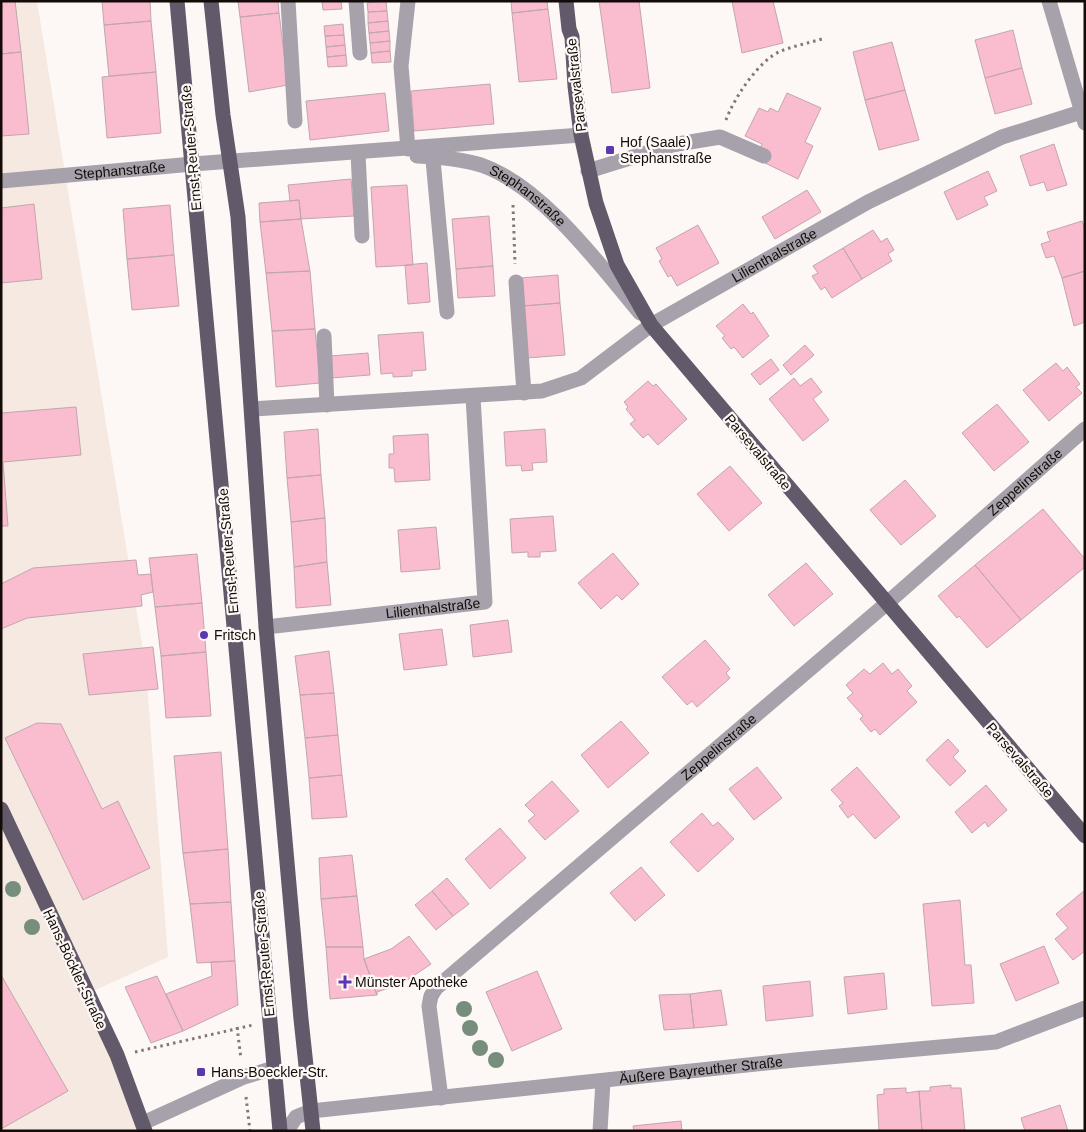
<svg xmlns="http://www.w3.org/2000/svg" width="1086" height="1132" viewBox="0 0 1086 1132" font-family="Helvetica,sans-serif">
<style>
.built{fill:#f6e9e2}
.building{fill:#fabccf;stroke:#c2a6ae}
.lines{fill:none;stroke-linecap:round;stroke-linejoin:round}
.path{stroke:#7f7875;stroke-width:3;stroke-dasharray:2.5 4;stroke-linecap:butt}
.minor{stroke:#a6a1ab;stroke-width:15}
.major{stroke:#62596b;stroke-width:15}
.tree{fill:#768e7b}
.poi-dot{fill:#5c38b0;stroke:#fdf8f5;stroke-width:2}
.labels{text-anchor:middle;stroke-width:4.5;stroke-linejoin:round;paint-order:stroke}
.street-label{font-size:14px;fill:#130b07;stroke:#fdf8f5}
.poi-label{font-size:14px;fill:#130b07;stroke:#fdf8f5;text-anchor:start}
</style>
<rect width="100%" height="100%" fill="#fdf8f5"/>
<path class="built" d="M1,1H37L146,668L168,957L91,992L147,1131H1Z"/>
<path class="building" d="M1,1H15L21,52L1,54Z
M102,1H150L151,21L104,25Z
M238,1H278L279,13L240,17Z
M322,1H341L342,9L323,10Z
M386,1L387,11L368,12L367,3Z
M511,1H547L548,9L512,13Z
M599,1H639L650,88L612,93Z
M732,1H773L783,43L742,53Z
M548,9L557,79L519,82L512,13Z
M387,11L388,21L368,23V12Z
M279,13L288,85L249,92L240,17Z
M151,21L156,72L109,76L104,25Z
M388,21L389,31L369,33L368,23Z
M343,24L344,35L325,36L324,26Z
M1013,30L1022,68L985,78L975,40Z
M389,31L390,41L370,43L369,33Z
M344,35L345,45L326,47L325,36Z
M390,41V51L371,53L370,43Z
M892,42L905,90L865,100L853,52Z
M345,45L346,55L327,57L326,47Z
M390,51L391,62L372,63L371,53Z
M21,52L29,134L1,136V54Z
M346,55L347,66L328,67L327,57Z
M1022,68L1032,104L995,114L985,78Z
M156,72L161,133L107,138L102,77Z
M490,84L494,124L414,131L411,91Z
M905,90L919,140L879,150L865,100Z
M385,93L389,131L310,140L306,101Z
M787,93L821,108L805,142L813,146L798,179L765,163L760,148L762,144L745,136L759,108L768,112L770,108L778,112Z
M1054,144L1067,185L1047,191L1044,182L1030,186L1020,156Z
M988,171L997,191L984,197L988,205L957,220L944,192Z
M351,179L354,216L301,219L299,200L290,201L288,185Z
M407,185L413,265L376,267L371,187Z
M807,190L821,212L775,239L762,217Z
M299,200L301,219L260,222L259,203Z
M34,204L42,279L1,283V208Z
M170,205L174,255L127,259L123,209Z
M489,216L493,266L456,269L452,219Z
M301,219L310,271L266,273L260,222Z
M1082,221L1085,230V271L1062,278L1054,256L1046,258L1041,244L1050,241L1047,232Z
M698,225L719,263L677,286L671,275L668,277L659,261L662,259L656,248Z
M873,230L881,242L887,238L894,250L888,254L892,261L862,279L843,248Z
M843,248L862,279L832,298L825,287L821,290L812,276L818,273L813,266Z
M174,255L179,306L132,310L127,259Z
M427,263L430,302L408,304L405,265Z
M493,266L495,296L458,298L456,269Z
M310,271L315,329L272,331L266,273Z
M1085,271V322L1074,326L1062,278Z
M558,275L560,303L523,306L520,278Z
M560,303L565,355L527,358L523,306Z
M743,304L751,314L753,312L769,336L743,358L734,347L731,349L722,338L725,336L716,326Z
M315,329L320,383L276,387L272,331Z
M423,332L426,370L412,371V376L393,377V373L381,374L378,335Z
M805,345L814,355L791,375L783,365Z
M368,353L370,375L331,378L330,356Z
M771,359L779,370L760,385L751,374Z
M1056,363L1063,371L1067,367L1080,384L1076,387L1082,393L1049,421L1023,390Z
M794,378L800,386L811,378L822,392L813,399L829,420L803,441L769,399Z
M648,381L653,386L656,384L687,419L658,445L648,434L643,438L630,424L635,420L626,409L628,407L624,402Z
M997,404L1029,442L994,471L962,433Z
M76,407L81,455L3,462L8,526H1V413Z
M318,429L321,475L287,478L284,432Z
M545,429L547,462L532,463L533,470L522,471L521,465L506,466L504,432Z
M428,434L430,480L395,482L394,468H389V454H394L393,436Z
M730,466L762,503L729,531L697,494Z
M321,475L325,518L291,522L287,478Z
M905,480L936,516L901,545L870,510Z
M1043,509L1085,559V567L1021,620L975,565Z
M553,516L556,551L540,552V557H528V552L512,553L510,519Z
M325,518L327,562L294,567L291,522Z
M436,527L440,569L401,572L398,530Z
M613,553L639,584L622,600L617,595L601,609L578,583Z
M197,554L202,603L155,607L149,558Z
M136,560L138,575L151,574L153,592L141,595L142,606L27,618L1,629V584L33,568Z
M327,562L331,605L296,608L294,567Z
M806,563L833,594L794,626L768,595Z
M975,565L1021,620L987,648L959,616L957,618L938,596Z
M202,603L206,652L161,656L155,607Z
M508,620L512,652L473,657L470,625Z
M442,629L447,665L404,670L399,634Z
M705,640L730,669L726,673L730,678L697,707L692,701L687,705L662,677Z
M153,647L158,689L89,695L83,654Z
M329,651L334,693L300,695L295,656Z
M206,652L211,716L166,718L161,656Z
M883,663L892,674L898,669L912,686L907,691L917,702L880,735L875,729L871,732L860,719L863,716L847,698L853,693L846,685L864,669L870,674Z
M334,693L338,735L305,738L300,695Z
M621,721L649,753L608,788L581,755Z
M37,723L61,724L102,809L118,801L150,868L83,900L5,738Z
M338,735L342,775L309,778L305,738Z
M948,739L959,751L953,757L966,771L950,786L926,760Z
M221,752L228,849L183,853L174,756Z
M757,767L782,798L754,820L729,789Z
M857,767L900,817L875,839L853,814L848,818L839,806L843,803L831,790Z
M342,775L347,817L312,819L309,778Z
M552,781L579,811L545,840L528,821L535,815L525,805Z
M986,785L1007,810L988,827L985,822L972,833L955,812Z
M702,813L713,826L718,822L734,839L698,872L670,842Z
M500,828L526,858L490,889L465,859Z
M228,849L231,902L190,904L183,853Z
M352,855L357,896L321,899L319,858Z
M641,867L665,895L635,921L610,893Z
M447,878L469,904L453,916L432,891Z
M1085,890V951L1073,960L1055,939L1068,928L1056,914Z
M432,891L453,916L436,930L415,905Z
M357,896L363,947H326L321,899Z
M960,900L965,965H971L974,1003L932,1006L923,904Z
M231,902L235,961L197,963L190,904Z
M409,936L431,964L403,983L377,992V995L364,959L391,949Z
M1044,946L1059,983L1016,1001L1000,964Z
M326,947H363L364,959L377,995L330,999Z
M235,961L238,1005L183,1031L166,994L212,976L211,962Z
M537,971L562,1029L512,1051L486,992Z
M884,973L887,1009L848,1014L844,977Z
M1,975L68,1091L1,1129Z
M157,976L183,1031L151,1043L125,987Z
M810,981L813,1016L766,1021L763,986Z
M721,990L727,1025L694,1028L690,994Z
M690,994L694,1028L664,1030L659,995Z
M951,1085V1088H961L965,1131H922L919,1091H930V1087Z
M906,1088V1093L919,1091L922,1131H879L877,1095L884,1094V1089Z
M1060,1105L1068,1131H1025L1021,1118Z
M681,1121L682,1131H634L633,1126Z"/>
<g class="lines">
<path class="path" d="M726,120C734,98 759,60 781,51C794,46 808,43 822,39
M513,205L515,264
M237,1027L241,1059
M135,1052L253,1025
M246,1097L250,1131"/>
<g class="minor">
<path d="M288,1L295,121"/>
<path d="M356,1L360,53"/>
<path d="M1049,1L1085,123"/>
<path d="M408,149L401,66L408,1"/>
<path d="M432,149L447,312"/>
<path d="M358,153L362,236"/>
<path id="s1" d="M417,156C438,157 461,159 481,165C542,186 599,264 640,313"/>
<path d="M588,171L672,145L720,137L764,156"/>
<path id="s2" d="M1,181L193,164L581,135"/>
<path d="M516,282L524,393"/>
<path d="M324,336L327,405"/>
<path id="s3" d="M252,409L542,391L581,378L651,325L868,202L1002,137L1081,112"/>
<path id="s4" d="M266,627L485,602L473,397"/>
<path id="s5" d="M441,1098L429,1006L431,996L436,988L886,604L1085,429"/>
<path d="M143,1123L244,1077L274,1068"/>
<path id="s6" d="M287,1131L296,1117L311,1111L795,1060L996,1042L1085,1008"/>
<path d="M600,1131L603,1081"/>
</g>
<path class="major" d="M177,1L280,1131
M211,1L223,115L238,217L266,627L301,1019L313,1131
M566,1L569,29L572,37L575,86L581,135L596,203L617,265L651,325L1085,836
M1,809L117,1055L145,1131"/>
</g>
<g class="tree">
<circle cx="13" cy="889" r="8"/>
<circle cx="32" cy="927" r="8"/>
<circle cx="464" cy="1009" r="8"/>
<circle cx="470" cy="1028" r="8"/>
<circle cx="480" cy="1048" r="8"/>
<circle cx="496" cy="1060" r="8"/>
</g>
<g class="poi-dot">
<rect x="605" y="145" width="10" height="10" rx="2.5"/>
<circle cx="204" cy="635" r="5"/>
<path d="M342.5 974.5h5v5h5v5h-5v5h-5v-5h-5v-5h5z"/>
<rect x="196" y="1067" width="10" height="10" rx="2.5"/>
</g>
<g class="labels">
<g class="street-label">
<text transform="translate(576 85) rotate(-96)" y="5">Parsevalstraße</text>
<text transform="translate(191 148) rotate(-95)" y="5">Ernst-Reuter-Straße</text>
<text dy="5" stroke="none"><textPath href="#s2" startOffset="119">Stephanstraße</textPath></text>
<text dy="5" stroke="none"><textPath href="#s1" startOffset="121">Stephanstraße</textPath></text>
<text dy="5" stroke="none"><textPath href="#s3" startOffset="561">Lilienthalstraße</textPath></text>
<text transform="translate(758 452) rotate(50)" y="5">Parsevalstraße</text>
<text dy="5" stroke="none"><textPath href="#s5" startOffset="889">Zeppelinstraße</textPath></text>
<text transform="translate(228 551) rotate(-95)" y="5">Ernst-Reuter-Straße</text>
<text dy="5" stroke="none"><textPath href="#s4" startOffset="168">Lilienthalstraße</textPath></text>
<text dy="5" stroke="none"><textPath href="#s5" startOffset="484">Zeppelinstraße</textPath></text>
<text transform="translate(1020 760) rotate(49)" y="5">Parsevalstraße</text>
<text transform="translate(264 954) rotate(-95)" y="5">Ernst-Reuter-Straße</text>
<text transform="translate(75 969) rotate(65)" y="5">Hans-Böckler-Straße</text>
<text dy="5" stroke="none"><textPath href="#s6" startOffset="425">Äußere Bayreuther Straße</textPath></text>
</g>
<g class="poi-label">
<text x="620" y="147">Hof (Saale)<tspan x="620" dy="16">Stephanstraße</tspan></text>
<text x="214" y="640">Fritsch</text>
<text x="355" y="987">Münster Apotheke</text>
<text x="211" y="1077">Hans-Boeckler-Str.</text>
</g>
</g>
<rect width="1086" height="1132" fill="none" stroke="#130b07" stroke-width="5"/>
</svg>
